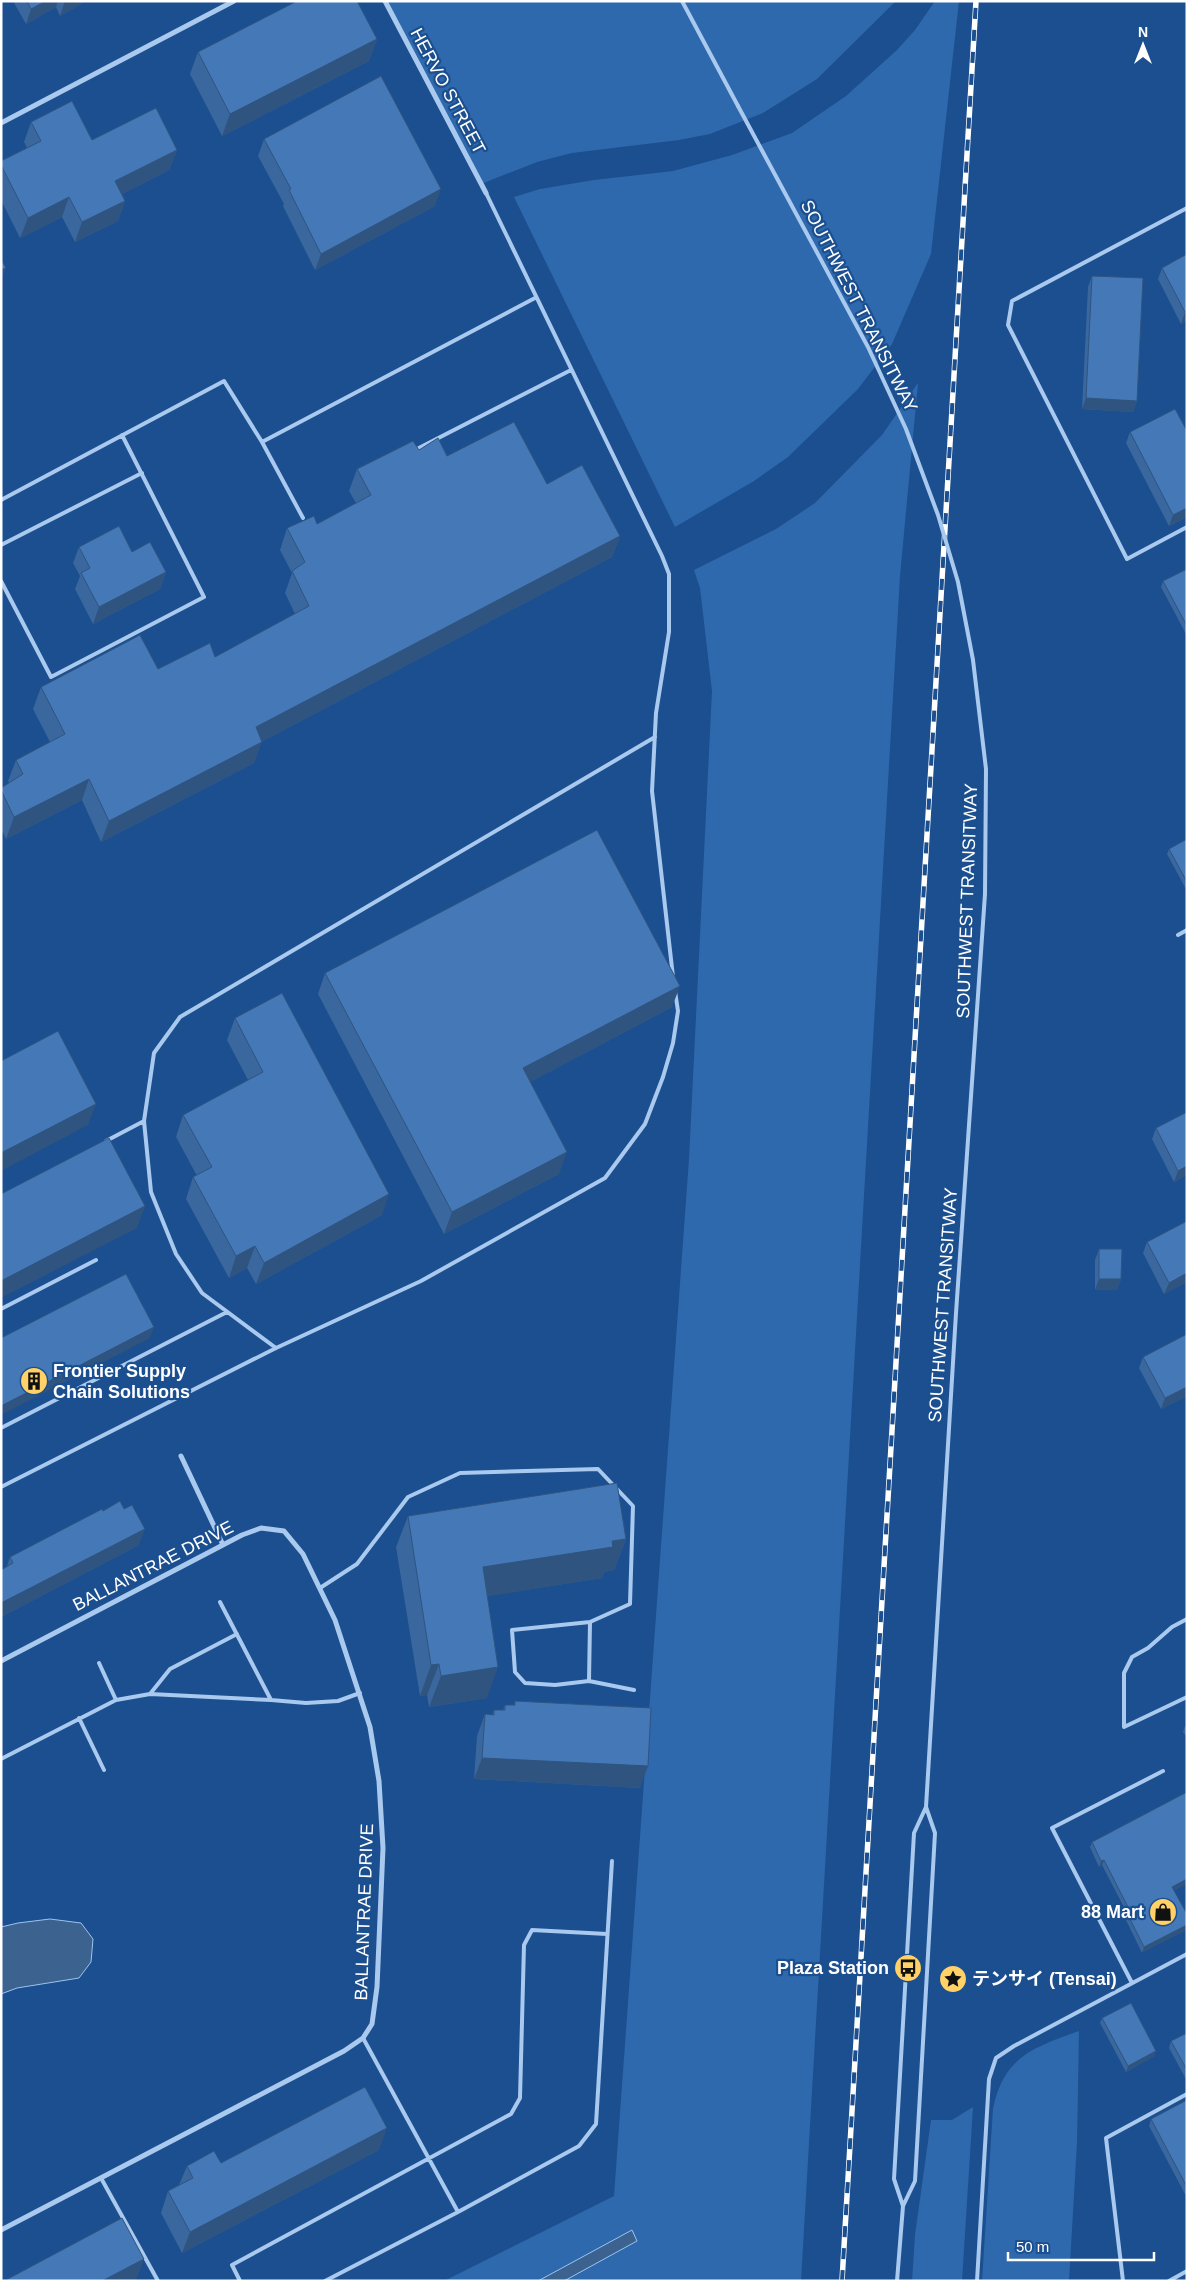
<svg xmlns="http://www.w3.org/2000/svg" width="1188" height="2282" viewBox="0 0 1188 2282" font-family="Helvetica,'Noto Sans JP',sans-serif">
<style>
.green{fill:#2e69ad}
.water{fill:#3c6290;stroke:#9cc4f0}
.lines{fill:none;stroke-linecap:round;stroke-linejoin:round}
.service{stroke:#a9c9ee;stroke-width:4}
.minor{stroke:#a9c9ee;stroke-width:5}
.rail-casing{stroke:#fff;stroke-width:5.5}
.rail{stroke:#1b4f8f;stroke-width:4;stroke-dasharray:11;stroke-linecap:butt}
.service-bridge{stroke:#a9c9ee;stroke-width:4}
.wall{fill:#3a679d}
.shaded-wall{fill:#305480}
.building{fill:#4478b7;stroke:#305480}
.labels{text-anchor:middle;stroke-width:4.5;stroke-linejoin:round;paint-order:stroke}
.street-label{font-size:18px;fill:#fff;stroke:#1b4f8f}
.poi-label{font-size:18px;font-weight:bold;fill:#fff;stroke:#1b4f8f;text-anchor:start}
</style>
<rect width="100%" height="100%" fill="#1b4f8f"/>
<path class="green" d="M385,1H896L817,79L763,113L710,134L679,140L572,153L537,162L481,184Z
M935,1H959L931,254L892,344L858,389L788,457L754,481L675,527L514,197L540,189L594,180L673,171L732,155L792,133L846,96L897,50L915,30Z
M918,383L900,576L801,2281H444L614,2196L689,1159L712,691L700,588L694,570L776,529L815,503L882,435Z
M1079,2031L1077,2143L1069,2281H982L993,2109C1003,2057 1034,2047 1079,2031Z
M973,2107L962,2281H912L915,2235L931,2120H952Z"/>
<path class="water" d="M50,1919L81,1923L93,1939L91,1962L79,1978L17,1988L1,1994V1927L18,1923Z
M632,2230L637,2241L564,2281H538Z"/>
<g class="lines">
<path class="service" d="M682,1L738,106
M486,193L662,556L669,574V632L656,713L652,791L673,977
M1187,208L1012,301L1008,325L1127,559L1187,527
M262,442L303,518
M415,450L571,370
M1,500L224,381L262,442L535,298
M1,545L142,473
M1,581L51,677L204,597L122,435
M1178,935L1187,930
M106,1141L144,1121
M1,1309L96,1260
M276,1348L202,1293L176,1254L151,1192L144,1121L154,1053L180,1017L655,737
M1,1428L227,1312
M1,1487L276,1348L421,1281L605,1178L645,1124L663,1077L673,1043L678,1011L675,991
M320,1588L357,1564L408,1497L460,1473L598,1469L633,1506L630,1604L590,1622L512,1630L515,1672L525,1683L555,1685L589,1681L590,1622
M220,1602L271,1700L306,1703L338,1701L360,1693
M1187,1619L1172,1627L1148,1648L1132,1657L1124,1673V1727L1187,1697
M237,1634L170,1669L150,1694L271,1700
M99,1663L116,1700
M589,1681L634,1690
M79,1718L104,1770
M1,1759L116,1700L150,1694
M1132,1983L1052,1828L1163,1771
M101,2178L158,2281
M903,2206L894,2179L914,1833L926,1807L956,1313L985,894L986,769L973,660
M458,2212L579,2146L596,2124L612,1861
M240,2281L232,2265L511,2114L520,2098L524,1945L532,1930L607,1934
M325,2281L458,2212L363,2038
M897,2281L903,2206L915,2181L935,1833L926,1807
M977,2281L989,2079L996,2058L1014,2046L1187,1954
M1123,2281L1106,2138L1187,2094
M1169,2281L1187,2271"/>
<path class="minor" d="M385,1L486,193
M1,123L234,1
M181,1456L223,1545
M1,1661L242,1535L261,1528L284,1531L303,1554L335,1620L370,1727L379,1781L383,1848L377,1987L372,2024L363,2038L344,2051L1,2230"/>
<g class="rail-casing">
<path id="rail" d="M842,2281L976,1"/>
</g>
<use href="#rail" class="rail"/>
<path class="service-bridge" d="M738,106L868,347L906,429L938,515L958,582L973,660"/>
</g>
<path class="wall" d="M13,1H86L60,16L56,7L26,24Z
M377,39L369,61L222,136L190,74L198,52Z
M31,122L92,140L177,150L169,170L122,194L125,201L118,221L75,242L62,217L20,238L1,200V161L27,148L24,142Z
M264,139L435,206L315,270L283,206L284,204L258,156Z
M1187,254V320L1181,324L1158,279L1162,268Z
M1092,276L1137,401L1133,412L1082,409L1088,287Z
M1130,432L1187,517L1169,526L1126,443Z
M419,450L447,456L547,484L620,536L612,557L261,742L254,763L101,842L82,800L6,839L1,828V788L9,783L8,781L16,760L50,742L33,709L41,687L158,669L215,657L295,614L285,593L292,573L280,550L287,528L317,524L356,503L349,491L357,469Z
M79,547L132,552L166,572L160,589L93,624L75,589L80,576L73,563Z
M1187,569V636L1161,587L1163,581Z
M1187,839V891L1167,854L1169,849Z
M325,973L672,1007L530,1082L559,1174L444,1234L318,994Z
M235,1018L382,1215L256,1284L247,1268L229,1278L186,1199L193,1177L197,1176L176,1137L183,1115L248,1080L227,1040Z
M1187,1112V1175L1174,1182L1152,1139L1156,1128Z
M1187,1221V1282L1164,1294L1143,1253L1147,1242Z
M1099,1249L1121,1279L1117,1290H1095V1260Z
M1143,1357L1187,1396L1161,1409L1139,1368Z
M103,1511L139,1545L1,1617V1570L7,1566L10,1557Z
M408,1516L626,1539L614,1570L604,1572L602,1578L487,1596V1698L429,1707L427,1695L420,1696L396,1547Z
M515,1701L640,1788L474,1779L477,1736L485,1714L492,1715L494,1710H503L505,1705H514Z
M1185,1726H1187V1738L1183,1732Z
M1187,1792V1884L1174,1890L1142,1953L1125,1918L1127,1913L1102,1865L1099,1867L1090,1847L1092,1842Z
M1102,2018L1156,2051L1154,2056L1126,2072L1100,2023Z
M1187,2033V2081L1169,2048L1171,2041Z
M1187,2100V2198L1149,2126L1151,2119Z
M379,2150L182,2253L161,2213L168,2191L179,2185L187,2166Z"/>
<path class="shaded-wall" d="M46,1H58L56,7L26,24L31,9Z
M65,1H86L60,16Z
M377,39L369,61L222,136L230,114Z
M177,150L169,170L108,201L115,181Z
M441,189L435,206L315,270L321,254Z
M69,197L62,217L20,238L28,218Z
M125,201L118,221L75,242L82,222Z
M6,268L1,280V270Z
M1187,311V320L1181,324L1185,312Z
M1086,398L1137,401L1133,412L1082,409Z
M1187,508V517L1169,526L1173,515Z
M620,536L612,557L248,749L256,727Z
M166,572L160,589L93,624L99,607Z
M262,742L254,763L101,842L109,821Z
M89,779L82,800L6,839L14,817Z
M680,986L672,1007L515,1090L523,1068Z
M96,1104L88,1125L1,1171V1153Z
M567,1152L559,1174L444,1234L452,1212Z
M1187,1166V1175L1174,1182L1178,1171Z
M389,1194L382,1215L256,1284L264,1263Z
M145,1206L137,1228L1,1298V1281Z
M255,1246L247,1268L229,1278L236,1256Z
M1187,1273V1282L1164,1294L1169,1283Z
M1099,1279H1121L1117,1290H1095Z
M154,1327L150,1338L1,1415V1406Z
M1187,1387V1396L1161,1409L1165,1398Z
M145,1529L139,1545L1,1617V1603Z
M626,1539L614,1570L604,1572L602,1578L471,1599L483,1567Z
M439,1664L427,1695L420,1696L431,1665Z
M498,1667L487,1698L429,1707L441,1676Z
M482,1758L648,1766L640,1788L474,1779Z
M1104,1860L1102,1865L1099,1867L1101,1861Z
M1187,1879V1884L1170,1892L1172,1887Z
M1187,1925V1930L1142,1953L1144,1947Z
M1156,2051L1154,2056L1126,2072L1128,2066Z
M387,2128L379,2150L182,2253L190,2232Z
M144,2259L136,2281H102Z"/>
<path class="building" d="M27,1H46L31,9Z
M297,1H357L377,39L230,114L198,52Z
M381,76L441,189L321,254L289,190L291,189L264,139Z
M72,101L92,140L156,108L177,150L115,181L125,201L82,222L69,197L28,218L1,165V161L41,141L31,122Z
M1187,254V311L1185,312L1162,268Z
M1,259L6,268L1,270Z
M1092,276L1143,278L1137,401L1086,398Z
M1175,409L1187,431V508L1173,515L1130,432Z
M514,422L547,484L582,465L620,536L256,727L262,742L109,821L89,779L14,817L1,790V788L23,774L16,760L65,734L41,687L140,635L158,669L210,643L215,657L309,606L292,571L305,562L287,528L314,516L317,524L371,495L357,469L413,441L419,450L438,438L447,456Z
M119,526L132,552L150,542L166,572L99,607L81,573L90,568L79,547Z
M1187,569V626L1163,581Z
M597,830L680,986L523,1068L567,1152L452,1212L325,973Z
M1187,839V882L1169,849Z
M282,993L389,1194L264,1263L255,1246L236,1256L193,1177L212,1167L183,1115L263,1072L235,1018Z
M58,1031L96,1104L1,1153V1061Z
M1187,1112V1166L1178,1171L1156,1128Z
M109,1138L145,1206L1,1281V1194Z
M1187,1221V1273L1169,1283L1147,1242Z
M1099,1249H1122L1121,1279H1099Z
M126,1274L154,1327L1,1406V1338Z
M1187,1334V1387L1165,1398L1143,1357Z
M617,1483L626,1539L612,1541L613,1547L483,1567L498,1667L441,1676L439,1664L431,1665L408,1516Z
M120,1501L124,1509L132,1505L145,1529L1,1603V1570L13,1563L10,1557L102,1509L103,1511Z
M515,1701L651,1708L648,1766L482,1758L485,1714L494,1715V1710H505V1705H515Z
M1187,1792V1879L1172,1887L1187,1914V1925L1144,1947L1127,1913L1130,1911L1104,1860L1101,1861L1092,1842Z
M1131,2003L1156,2051L1128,2066L1102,2018Z
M1187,2033V2070L1171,2041Z
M365,2087L387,2128L190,2232L168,2191L193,2178L187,2166L214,2151L221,2163Z
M1187,2100V2187L1151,2119Z
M122,2218L144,2259L102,2281H4Z"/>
<defs>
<g id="building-disc" transform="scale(1.4375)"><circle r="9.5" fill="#ffd166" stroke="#1b4f8f"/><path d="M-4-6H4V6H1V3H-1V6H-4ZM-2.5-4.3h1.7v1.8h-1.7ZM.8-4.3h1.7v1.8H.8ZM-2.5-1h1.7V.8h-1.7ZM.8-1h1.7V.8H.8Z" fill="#111"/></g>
<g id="shop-disc" transform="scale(1.4375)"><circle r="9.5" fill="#ffd166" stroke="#1b4f8f"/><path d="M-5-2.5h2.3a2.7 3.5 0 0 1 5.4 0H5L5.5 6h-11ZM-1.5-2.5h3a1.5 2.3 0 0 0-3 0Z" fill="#111"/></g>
<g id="bus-disc" transform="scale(1.4375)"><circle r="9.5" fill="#ffd166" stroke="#1b4f8f"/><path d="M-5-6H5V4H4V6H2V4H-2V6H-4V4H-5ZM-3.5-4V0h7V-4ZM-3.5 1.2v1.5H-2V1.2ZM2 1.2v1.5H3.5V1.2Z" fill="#111"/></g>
<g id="sight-disc" transform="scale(1.4375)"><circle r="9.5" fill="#ffd166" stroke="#1b4f8f"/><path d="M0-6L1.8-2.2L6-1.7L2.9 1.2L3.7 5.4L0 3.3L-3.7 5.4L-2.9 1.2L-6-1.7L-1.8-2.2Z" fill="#111"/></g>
</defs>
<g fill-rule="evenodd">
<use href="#building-disc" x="34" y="1381"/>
<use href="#shop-disc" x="1163" y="1912"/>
<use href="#bus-disc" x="908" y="1968"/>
<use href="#sight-disc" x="953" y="1979"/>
</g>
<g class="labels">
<g class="street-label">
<text transform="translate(448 91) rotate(62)" y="6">HERVO STREET</text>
<text transform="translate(859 306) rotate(63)" y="6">SOUTHWEST TRANSITWAY</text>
<text transform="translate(967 901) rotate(-88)" y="6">SOUTHWEST TRANSITWAY</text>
<text transform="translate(943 1305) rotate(-86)" y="6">SOUTHWEST TRANSITWAY</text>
<text transform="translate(153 1566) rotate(-27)" y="6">BALLANTRAE DRIVE</text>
<text transform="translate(364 1912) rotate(-88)" y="6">BALLANTRAE DRIVE</text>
</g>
<g class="poi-label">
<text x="53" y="1377">Frontier Supply<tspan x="53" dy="21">Chain Solutions</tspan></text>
<text x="1144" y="1918" text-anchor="end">88 Mart</text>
<text x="889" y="1974" text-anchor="end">Plaza Station</text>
<text x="972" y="1985">テンサイ (Tensai)</text>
</g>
</g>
<rect width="1188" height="2282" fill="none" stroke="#ffffff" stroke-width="5"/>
<g transform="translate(1143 45)" stroke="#1b4f8f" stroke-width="4" paint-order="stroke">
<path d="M0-4L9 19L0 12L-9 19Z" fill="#ffffff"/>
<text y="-8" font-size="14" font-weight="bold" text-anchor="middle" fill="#ffffff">N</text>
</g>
<path d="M1008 2252v8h146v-8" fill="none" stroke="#ffffff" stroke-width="2.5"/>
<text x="1016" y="2252" font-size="15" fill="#ffffff" stroke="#1b4f8f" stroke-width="4" paint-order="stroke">50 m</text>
</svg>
